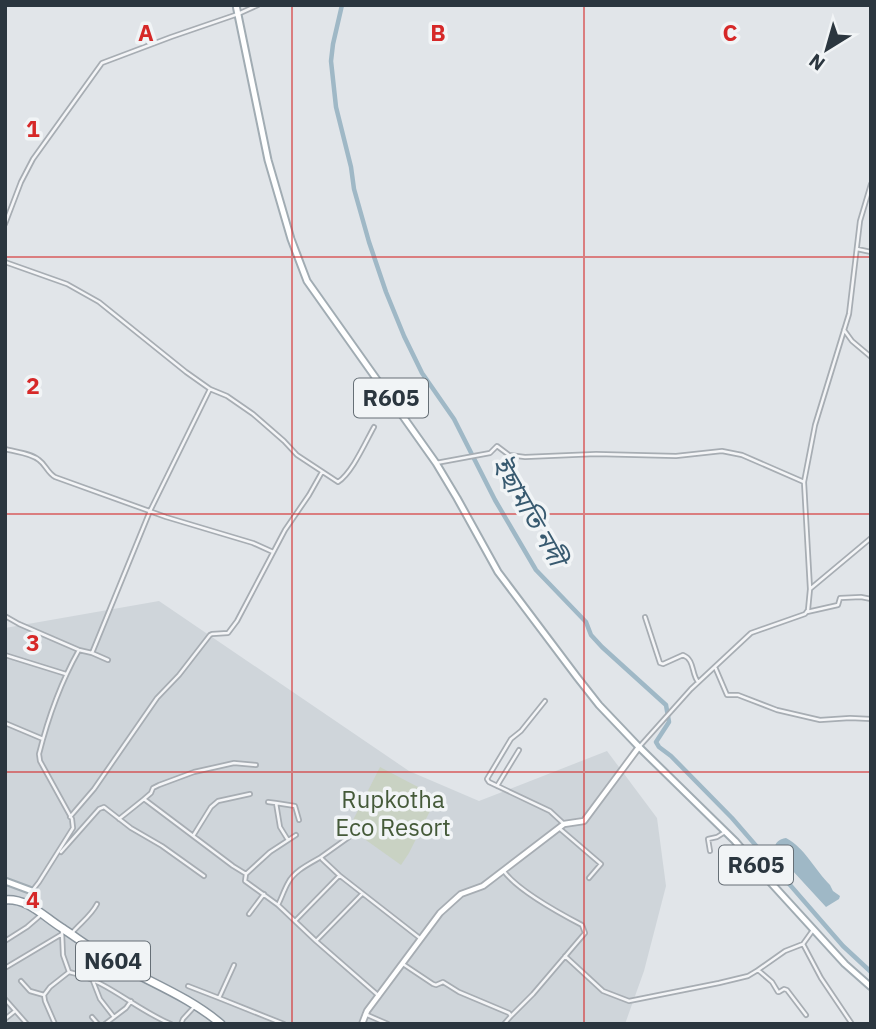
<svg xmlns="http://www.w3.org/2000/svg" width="876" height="1029" viewBox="0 0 876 1029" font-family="'IBM Plex Sans','Noto Sans Bengali',sans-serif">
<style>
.built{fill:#cfd5da}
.park{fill:#c9d2c3}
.water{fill:#9fb8c6}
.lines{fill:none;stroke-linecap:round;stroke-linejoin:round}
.river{stroke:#9fb8c6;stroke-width:4.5}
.street-casing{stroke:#a7adb3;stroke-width:6}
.secondary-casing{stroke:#a7adb3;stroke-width:8}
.primary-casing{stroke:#a1acb3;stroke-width:9}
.highway-casing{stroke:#8a959e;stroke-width:10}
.street{stroke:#f4f5f7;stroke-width:2.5}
.secondary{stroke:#fff;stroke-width:4.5}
.primary{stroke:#fff;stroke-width:5}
.highway{stroke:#fff;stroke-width:7}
.grid{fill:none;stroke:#d62828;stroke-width:2;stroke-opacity:0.55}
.labels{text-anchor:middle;stroke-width:7;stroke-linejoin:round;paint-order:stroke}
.shield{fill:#f1f4f6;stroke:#666f76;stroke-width:2}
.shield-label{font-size:23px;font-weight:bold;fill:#2b363f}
.park-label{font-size:24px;fill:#455a39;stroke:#f1f4f6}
.water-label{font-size:26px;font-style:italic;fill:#385a70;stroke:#f1f4f6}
.grid-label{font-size:23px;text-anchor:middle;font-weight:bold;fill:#d62828;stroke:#f1f4f6;stroke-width:7;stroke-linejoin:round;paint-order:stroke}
</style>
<rect width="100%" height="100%" fill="#e1e5e9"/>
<path class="built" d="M159,601L409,771L479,801L607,751L657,818L666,886L644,971L625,1024H5V628Z"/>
<path class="park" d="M380,767L437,797L409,853L401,865L349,828Z"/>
<path class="water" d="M786,838C805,848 815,870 830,885L833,891L840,896L839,899L826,907L780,857L774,850C775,842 779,839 786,838Z"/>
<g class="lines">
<path class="river" d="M342,5L333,44L331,61L336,107L351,167L354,189L369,242L386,292L404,336L422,373L454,419L495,500L536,570L586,622L591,635L602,647L666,705L669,722L656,742L659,747L671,756L732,818L843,946L871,972"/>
<g class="street-casing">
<path id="street" d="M5,224L21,182L33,159L102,63L171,37L238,14L258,5
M857,249L871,252
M5,262L67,284L99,302L186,372L210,389L227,396L253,414L284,441L297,455L338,482C352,473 365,443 374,427
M844,330L852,341L871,357
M5,449C16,452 31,453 39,460C46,465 47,472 55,477L166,517L253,543L273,552
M436,463L490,453L497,446L509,455L525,457L596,454L676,456L722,451L742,455L804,482
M810,589L804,482L815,425L849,314L860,221L871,184
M807,612L838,605L840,598L861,597L871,599
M5,616L19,624L79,650L92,653L108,660
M645,617L660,663L663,664L683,655C695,660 691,673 698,682
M92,653L150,511L210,389
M5,655L66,674
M715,667L727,695H738L777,710L820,720L850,718L871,719
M545,701L521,731L511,739L487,779L489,782L550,811L564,824
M5,723L43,739
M640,746L691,689L751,633L805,614L808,610L810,589L871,538
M497,786L519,750
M144,799L151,793L153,788L159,785L194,772L234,763L256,765
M268,802L276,803L280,827L288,840
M276,803L295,806L299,820
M70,817L94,789L157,698L179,675L210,635L212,634L228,633L237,621L285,530L309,495L322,472
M119,819L144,799L233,866L246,874L245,881L278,905L316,941L379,996
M559,828L601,864L589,878
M356,832L321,857L322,859L339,875L421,939
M193,836L211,807L218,801L250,794
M710,851L708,839L717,837L725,832
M61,852L99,809L104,807L131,828L162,846L204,876
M503,870C516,889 561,914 582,925L585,933L533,994L511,1016
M246,874L270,852L296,835
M32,891L39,882L73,828L72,819L40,761L39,754C48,718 61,682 79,650
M278,905C282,897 284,890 288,883C294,871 309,864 321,857
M249,914L264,894
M295,921L339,876
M813,930L803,944L821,978L852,1024
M71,934C80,923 91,916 97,904
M5,941L27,927L42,914
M316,941L362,894
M803,944L785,951L758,970L772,982L778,992H779L784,989L787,990L806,1015
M565,956L603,991L629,1001L719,983L748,976L758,970
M403,964L433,984L436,985L443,982L459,992L509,1013L511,1016L504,1024
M234,965L219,998L284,1024
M5,968L62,934
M69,972C107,980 136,1010 171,1024
M21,981L30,991L44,995
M93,981L100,999L114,1017
M188,986L219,998
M5,999L27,1024
M365,1014L388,1024
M92,1017L98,1024
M5,1019L15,1011
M55,1024L45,1001L44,995L50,987L69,972L63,955L62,932
M105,1024L126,1008L131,1001
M181,1024L183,1019L194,1007"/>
</g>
<g class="secondary-casing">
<path id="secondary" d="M362,1024L367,1011L440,913L461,894L483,886L564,824L584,821L639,747"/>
</g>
<g class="primary-casing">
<path id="primary" d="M236,5L268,160L291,239L307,281L436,463L457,498L498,572L577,677L599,705L639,747L735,841L772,884L845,964L871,987
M5,881L32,891L36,909"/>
</g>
<g class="highway-casing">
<path id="highway" d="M5,900C28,898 44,917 62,928C83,942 104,958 127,969C159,986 193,1000 221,1024"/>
</g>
<use href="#street" class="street"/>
<use href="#secondary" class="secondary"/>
<use href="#primary" class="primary"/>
<use href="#highway" class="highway"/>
</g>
<path class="grid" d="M292,5V1024M584,5V1024M5,257H871M5,514H871M5,772H871"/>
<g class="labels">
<g class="shield">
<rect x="354" y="378.5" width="74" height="39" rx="5"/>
<rect x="719" y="845.5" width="74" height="39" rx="5"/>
<rect x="76" y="941.5" width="74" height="39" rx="5"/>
</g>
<g class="shield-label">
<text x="391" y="406">R605</text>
<text x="756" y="873">R605</text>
<text x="113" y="969">N604</text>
</g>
<g class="park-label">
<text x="393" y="808">Rupkotha<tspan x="393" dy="28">Eco Resort</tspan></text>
</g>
<g class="water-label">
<text transform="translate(529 511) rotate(60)" y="9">ইছামতি নদী</text>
</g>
</g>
<g class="grid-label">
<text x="146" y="41">A</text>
<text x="438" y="41">B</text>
<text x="730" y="41">C</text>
<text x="33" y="137">1</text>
<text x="33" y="394">2</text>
<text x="33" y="651">3</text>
<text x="33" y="908">4</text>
</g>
<rect width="876" height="1029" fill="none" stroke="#2b363f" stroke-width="14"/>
<g transform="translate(827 49) rotate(217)" stroke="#f1f4f6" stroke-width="5" paint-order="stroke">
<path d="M0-5L12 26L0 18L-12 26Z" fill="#2b363f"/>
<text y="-10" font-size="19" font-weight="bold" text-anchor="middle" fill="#2b363f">N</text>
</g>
</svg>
